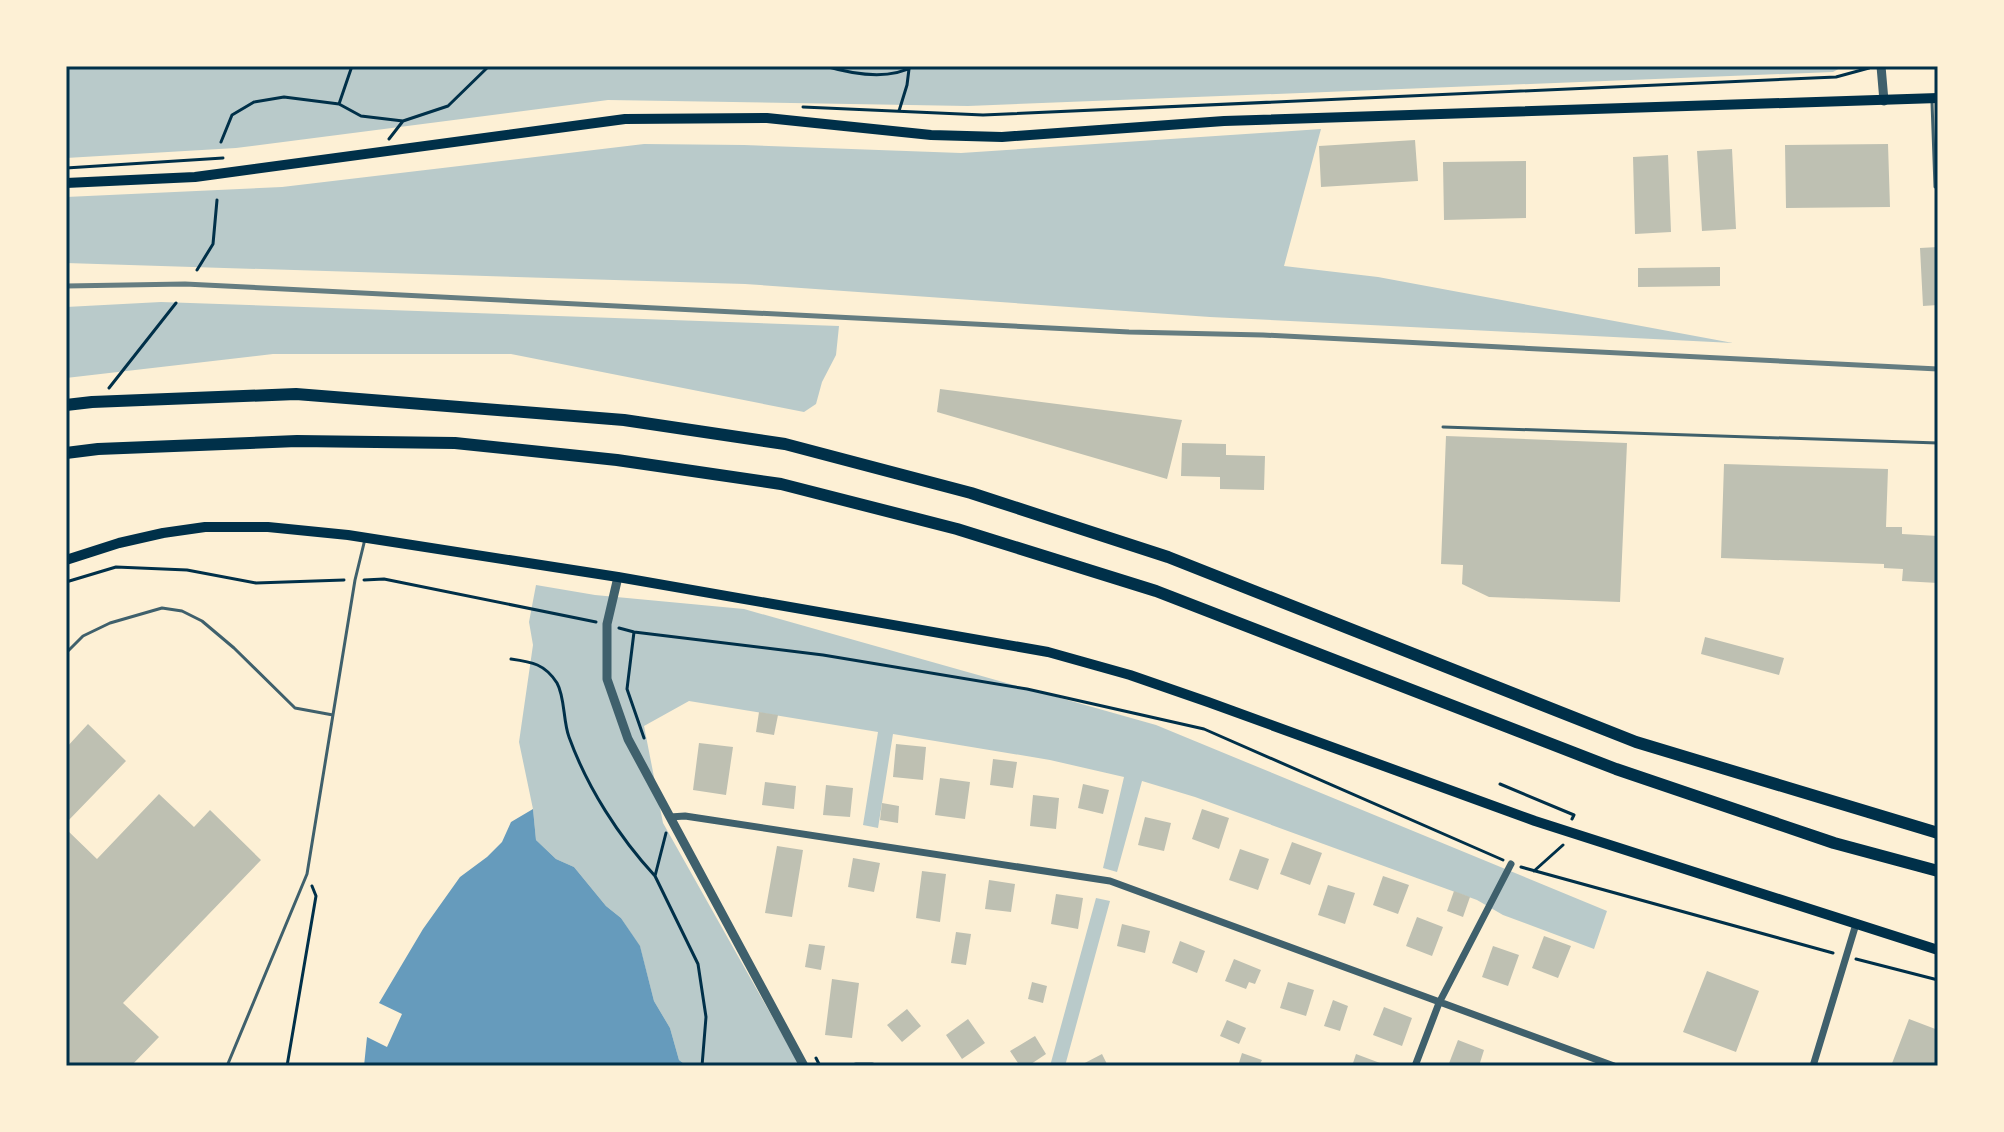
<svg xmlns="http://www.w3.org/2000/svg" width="2004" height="1132" viewBox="0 0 2004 1132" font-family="Overpass,sans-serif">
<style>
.green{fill:#b9caca}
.water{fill:#669bbc}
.building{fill:#bec0b2}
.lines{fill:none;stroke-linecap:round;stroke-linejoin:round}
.path{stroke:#003049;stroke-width:3}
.service{stroke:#3f606c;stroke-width:3}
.minor{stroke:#3f606c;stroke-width:7}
.tertiary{stroke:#3f606c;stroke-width:9}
.secondary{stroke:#003049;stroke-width:10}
.motorway{stroke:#003049;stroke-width:12}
.rail{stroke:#657d81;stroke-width:5}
.neatline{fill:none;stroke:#003049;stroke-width:3}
</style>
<rect width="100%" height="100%" fill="#fdf0d5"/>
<path class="green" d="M66,66H1844L1833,72L968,106L608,100L236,148L66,158Z
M1321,129L1284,266L1378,277L1733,343L1210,317L745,284L66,263V197L282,187L644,144L744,145L961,153Z
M161,302L839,326L836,355L822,382L816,404L804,412L511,354H273L66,378V307Z
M536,585L595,595L744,609L1156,725L1607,911L1594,949L1503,915L1477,900L1195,797L1142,781L1117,872L1103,868L1124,777L1050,760L893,734L878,828L863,825L878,732L689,701L644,726L663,823L800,1066H687L679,1060L670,1028L654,1001L640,947L621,918L606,906L574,867L556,859L536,840L533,809L519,742L533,645L529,622Z
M1096,898L1110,901L1065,1066H1050Z"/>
<path class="water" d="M533,809L536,840L556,859L574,867L606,906L621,918L640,946L654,1001L670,1028L679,1060L687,1066H364L367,1037L387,1047L402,1014L379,1003L423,929L460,877L487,857L502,842L511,822Z"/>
<path class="building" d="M1415,140L1418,181L1321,187L1319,146Z
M1888,144L1890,207L1786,208L1785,145Z
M1732,149L1736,229L1702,231L1697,151Z
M1668,155L1671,232L1635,234L1633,157Z
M1526,161V218L1444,220L1443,162Z
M1938,247V305L1923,306L1920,248Z
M1720,267V286L1638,287V268Z
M940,389L1182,420L1167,479L937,412Z
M1446,436L1627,443L1620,602L1489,597L1462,584L1463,565L1441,564Z
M1182,443L1226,444V455L1265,456L1264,490L1220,489V477L1181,476Z
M1724,464L1888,469L1886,527H1902V534L1938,536V583L1902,581L1903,569L1884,568V564L1721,558Z
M1705,637L1784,658L1779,675L1701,654Z
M759,712L778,715L774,735L756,732Z
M88,724L126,761L66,823V748Z
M699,743L733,747L726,795L693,790Z
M896,744L926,747L923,780L893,777Z
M993,759L1017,762L1013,788L990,785Z
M940,778L970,782L965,819L935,815Z
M765,782L796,786L794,809L762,805Z
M1083,784L1109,790L1103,814L1078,808Z
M826,785L853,788L850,817L823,815Z
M159,794L194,827L210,810L261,860L123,1003L159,1037L131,1066H66V829L97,859Z
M1033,795L1059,798L1056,829L1030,826Z
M882,803L899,806L898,823L880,820Z
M1202,809L1229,818L1219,849L1192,839Z
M1145,817L1171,823L1164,851L1138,845Z
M1292,842L1322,853L1310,885L1280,874Z
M777,846L803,850L792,917L765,913Z
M1240,849L1269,859L1258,890L1229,880Z
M853,858L880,863L874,892L848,887Z
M922,871L946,874L940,922L916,918Z
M1383,876L1409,885L1398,914L1373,905Z
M989,880L1015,884L1011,912L985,909Z
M1328,885L1355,893L1345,924L1318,915Z
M1454,891L1470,897L1463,917L1447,911Z
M1056,894L1083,898L1078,929L1051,924Z
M1417,917L1443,927L1432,956L1406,946Z
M1122,924L1150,931L1145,953L1117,946Z
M956,932L971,934L966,965L951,963Z
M1544,936L1571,946L1558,978L1532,968Z
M1180,941L1205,951L1197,973L1172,963Z
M809,944L825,946L821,970L805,967Z
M1493,946L1519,955L1508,986L1482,977Z
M1234,959L1261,970L1255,984L1249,982L1246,989L1225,981Z
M1707,971L1759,991L1736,1052L1683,1032Z
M832,979L859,983L852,1038L825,1035Z
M1032,982L1047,986L1043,1003L1028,999Z
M1288,982L1314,990L1306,1016L1280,1008Z
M1333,1000L1348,1006L1340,1031L1324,1026Z
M1384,1007L1412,1018L1402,1046L1373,1035Z
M907,1009L921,1026L902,1042L887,1025Z
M968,1019L985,1043L962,1059L946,1035Z
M1909,1019L1938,1030V1066H1891Z
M1227,1020L1246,1028L1239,1044L1220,1036Z
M1035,1036L1046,1054L1028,1066H1020L1010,1051Z
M1458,1040L1484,1050L1479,1066H1448Z
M1242,1053L1262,1060L1259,1066H1238Z
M1102,1054L1108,1066H1079Z
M1356,1054L1388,1066H1352Z"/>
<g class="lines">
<path class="path" d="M825,66C852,74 888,81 914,66
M339,104L352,66
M803,107L983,115L1836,77L1869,68
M899,111L907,85L909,69
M389,139L403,121L448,106L489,66
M221,142L232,115L254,102L284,97L339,104L361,116L403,121
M66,168L223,158
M197,270L213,244L217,200
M109,388L176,303
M364,580L384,579L596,622
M66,582L116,567L187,570L256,583L344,580
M619,628L634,632L823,655L1027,689L1204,729L1503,860
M634,632L627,689L644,738
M511,659C532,662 545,664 557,683C565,697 563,721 569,737C587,787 619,837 655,876
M1500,784L1574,815L1572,819
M666,833L655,876L698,964L706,1017L702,1066
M1521,867L1833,953
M1534,871L1563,845
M1856,959L1938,980
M816,1058L820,1066
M287,1066L316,896L312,886"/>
<path class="service" d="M1932,102L1935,187
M1443,427L1938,443
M66,653L83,636L110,623L162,608L182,611L202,621L234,648L295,708L333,715
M227,1066L307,874L355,580L365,539"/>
<path class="minor" d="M670,817L685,816L1110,881L1614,1066
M856,1066H872
M1415,1066L1439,1003L1511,864
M1813,1066L1856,924"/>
<path class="tertiary" d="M1881,66L1884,101
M618,577L607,624V679L628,739L804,1066"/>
<path class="secondary" d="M66,183L195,177L625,119L767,118L931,135L1002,137L1224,121L1938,98
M66,560L119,543L163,533L205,527H268L348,535L618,577L1048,652L1130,675L1208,702L1535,821L1938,950"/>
<path class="motorway" d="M66,405L92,402L296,394L624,420L785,444L971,493L1168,557L1636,742L1938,833
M66,453L98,449L297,441L455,443L617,460L781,484L957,529L1156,591L1616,769L1834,843L1938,871"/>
<path class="rail" d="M66,286L185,284L1129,332L1263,335L1938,369"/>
</g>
<rect width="2004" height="1132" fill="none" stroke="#fdf0d5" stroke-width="136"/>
<rect x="68" y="68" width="1868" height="996" class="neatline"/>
</svg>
